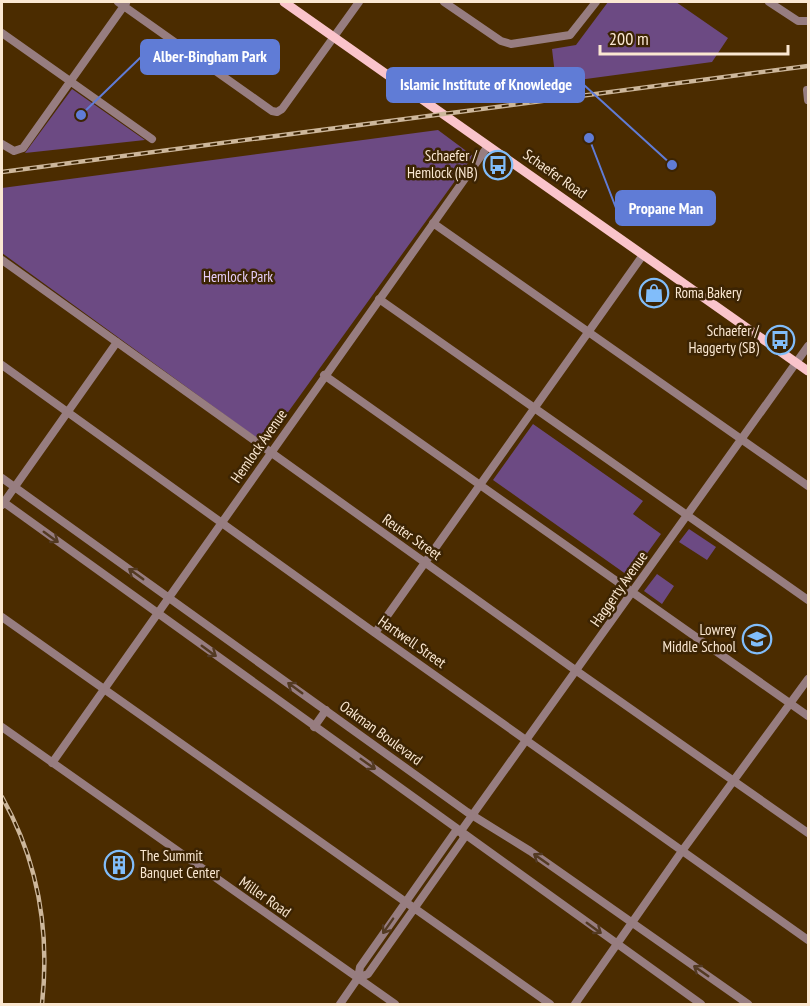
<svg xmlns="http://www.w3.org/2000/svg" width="810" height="1006" viewBox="0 0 810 1006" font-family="'PT Sans Narrow',sans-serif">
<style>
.green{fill:#6c4a83}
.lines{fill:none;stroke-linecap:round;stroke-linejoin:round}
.minor{stroke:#977d80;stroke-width:8}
.major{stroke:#fac4cb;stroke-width:9}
.rail-casing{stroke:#cdb79b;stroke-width:4.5}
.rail{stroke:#3c2403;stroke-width:2;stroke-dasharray:7;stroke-linecap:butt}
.oneway{stroke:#533a22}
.labels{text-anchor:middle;stroke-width:5;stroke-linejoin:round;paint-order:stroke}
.poi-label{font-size:15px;fill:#fbe8d2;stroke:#3c2403;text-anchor:end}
.street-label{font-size:15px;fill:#fbe8d2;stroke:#3c2403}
.park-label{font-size:15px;fill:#e4ccf6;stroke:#3c2403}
.leader{fill:none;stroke:#607cd6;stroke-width:2}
.callout-dot{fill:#607cd6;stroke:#3c2403;stroke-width:2}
.callout{fill:#607cd6;stroke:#607cd6;stroke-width:2}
.callout-label{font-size:16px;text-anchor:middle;font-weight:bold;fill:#fff}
</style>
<rect width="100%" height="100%" fill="#4b2c00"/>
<path class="green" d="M608,2H676L728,38L712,62L556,83L552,49L576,45Z
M72,89L145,140L25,153Z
M438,130L473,156L265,444L2,253V188Z
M533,424L643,501L633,514L661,534L630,577L493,480Z
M689,529L716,547L707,560L679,542Z
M657,574L674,586L662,604L644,591Z"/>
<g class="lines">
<path class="minor" d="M118,2L272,111L277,112L282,109L359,2
M444,2L501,41L511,44L570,35L596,2
M769,2L798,21H808
M2,33L152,139
M807,90L808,100
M2,144L14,151L23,148L126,3
M433,223L808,486
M2,260L571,667L808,833
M379,299L808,600
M2,365L375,633L808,940
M324,375L808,716
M2,478L467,812L530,851L748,1004
M2,501L701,1004
M2,505L117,342
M2,617L550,1004
M375,633L643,255
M2,727L395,1004
M314,727L326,710
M52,763L488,146
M358,978L368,974L464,838L461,831
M340,1004L358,978L360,967L455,832L461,831L476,810L808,346
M575,1004L682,851L808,679"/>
<path class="major" d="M284,2L808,371"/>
<g class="rail-casing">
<path id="rail" d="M2,172L808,66
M2,797C38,861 50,931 42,1004"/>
</g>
<use href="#rail" class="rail"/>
</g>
<defs><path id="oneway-shaft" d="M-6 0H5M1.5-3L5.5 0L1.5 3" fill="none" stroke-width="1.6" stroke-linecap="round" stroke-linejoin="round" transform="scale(1.5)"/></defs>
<g class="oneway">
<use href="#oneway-shaft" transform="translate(51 537) rotate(36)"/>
<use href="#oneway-shaft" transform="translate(136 574) rotate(-144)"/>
<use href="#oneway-shaft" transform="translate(209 651) rotate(36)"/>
<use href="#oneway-shaft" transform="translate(295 688) rotate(-144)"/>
<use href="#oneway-shaft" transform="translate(368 764) rotate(35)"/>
<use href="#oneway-shaft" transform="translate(541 859) rotate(-145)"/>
<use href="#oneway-shaft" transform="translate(388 926) rotate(125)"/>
<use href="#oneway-shaft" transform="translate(594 928) rotate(36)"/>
<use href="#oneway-shaft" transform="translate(701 971) rotate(-145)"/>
</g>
<defs>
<g id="bus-ring" transform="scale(1.5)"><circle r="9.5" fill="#3c2403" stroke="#81bdfa" stroke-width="1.5"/><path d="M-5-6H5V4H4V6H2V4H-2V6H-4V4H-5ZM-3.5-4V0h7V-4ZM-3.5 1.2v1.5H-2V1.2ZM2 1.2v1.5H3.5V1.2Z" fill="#81bdfa"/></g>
<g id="shop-ring" transform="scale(1.5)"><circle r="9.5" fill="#3c2403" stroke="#81bdfa" stroke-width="1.5"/><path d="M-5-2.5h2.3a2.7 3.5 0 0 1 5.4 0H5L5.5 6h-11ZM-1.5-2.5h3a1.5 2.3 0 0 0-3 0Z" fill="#81bdfa"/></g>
<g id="school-ring" transform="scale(1.5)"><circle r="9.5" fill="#3c2403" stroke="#81bdfa" stroke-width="1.5"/><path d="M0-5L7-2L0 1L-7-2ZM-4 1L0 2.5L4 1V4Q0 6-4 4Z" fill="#81bdfa"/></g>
<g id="building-ring" transform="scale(1.5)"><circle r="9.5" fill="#3c2403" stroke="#81bdfa" stroke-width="1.5"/><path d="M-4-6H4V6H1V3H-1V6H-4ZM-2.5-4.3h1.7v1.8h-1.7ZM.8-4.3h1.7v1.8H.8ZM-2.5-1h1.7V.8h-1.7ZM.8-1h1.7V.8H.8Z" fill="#81bdfa"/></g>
</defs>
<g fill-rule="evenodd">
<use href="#bus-ring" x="498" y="165"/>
<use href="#shop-ring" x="654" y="293"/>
<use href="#bus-ring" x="780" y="340"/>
<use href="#school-ring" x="757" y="639"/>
<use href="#building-ring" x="119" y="865"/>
</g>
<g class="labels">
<g class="poi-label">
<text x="477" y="161">Schaefer /<tspan x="477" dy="17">Hemlock (NB)</tspan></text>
<text x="675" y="298" text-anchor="start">Roma Bakery</text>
<text x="759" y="336">Schaefer /<tspan x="759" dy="17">Haggerty (SB)</tspan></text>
<text x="736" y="635">Lowrey<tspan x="736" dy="17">Middle School</tspan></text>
<text x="140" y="861" text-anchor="start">The Summit<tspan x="140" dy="17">Banquet Center</tspan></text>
</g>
<g class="street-label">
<text transform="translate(555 174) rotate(35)" y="5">Schaefer Road</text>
<text transform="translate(259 446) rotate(-55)" y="5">Hemlock Avenue</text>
<text transform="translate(412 537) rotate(35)" y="5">Reuter Street</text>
<text transform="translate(619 589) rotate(-55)" y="5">Haggerty Avenue</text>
<text transform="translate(412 642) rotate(35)" y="5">Hartwell Street</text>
<text transform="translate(381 733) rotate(36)" y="5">Oakman Boulevard</text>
<text transform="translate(265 897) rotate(35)" y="5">Miller Road</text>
</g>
<g class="park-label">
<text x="238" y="282">Hemlock Park</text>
</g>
</g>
<path class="leader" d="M81 115L141 57M672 165L584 85M589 138L616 208"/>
<g class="callout-dot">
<circle cx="81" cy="115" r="6"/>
<circle cx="672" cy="165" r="6"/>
<circle cx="589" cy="138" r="6"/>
</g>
<g class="callout">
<rect x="141" y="40" width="138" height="34" rx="6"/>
<rect x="387" y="68" width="197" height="34" rx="6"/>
<rect x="616" y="191" width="99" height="34" rx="6"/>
</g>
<g class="callout-label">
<text x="210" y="62">Alber-Bingham Park</text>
<text x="486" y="90">Islamic Institute of Knowledge</text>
<text x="666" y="214">Propane Man</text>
</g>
<rect width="810" height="1006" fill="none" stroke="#fbe8d2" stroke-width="6"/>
<path d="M600 45v9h188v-9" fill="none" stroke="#fbe8d2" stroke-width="3"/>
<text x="609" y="45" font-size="18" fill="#fbe8d2" stroke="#3c2403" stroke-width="4.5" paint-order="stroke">200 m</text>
</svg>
